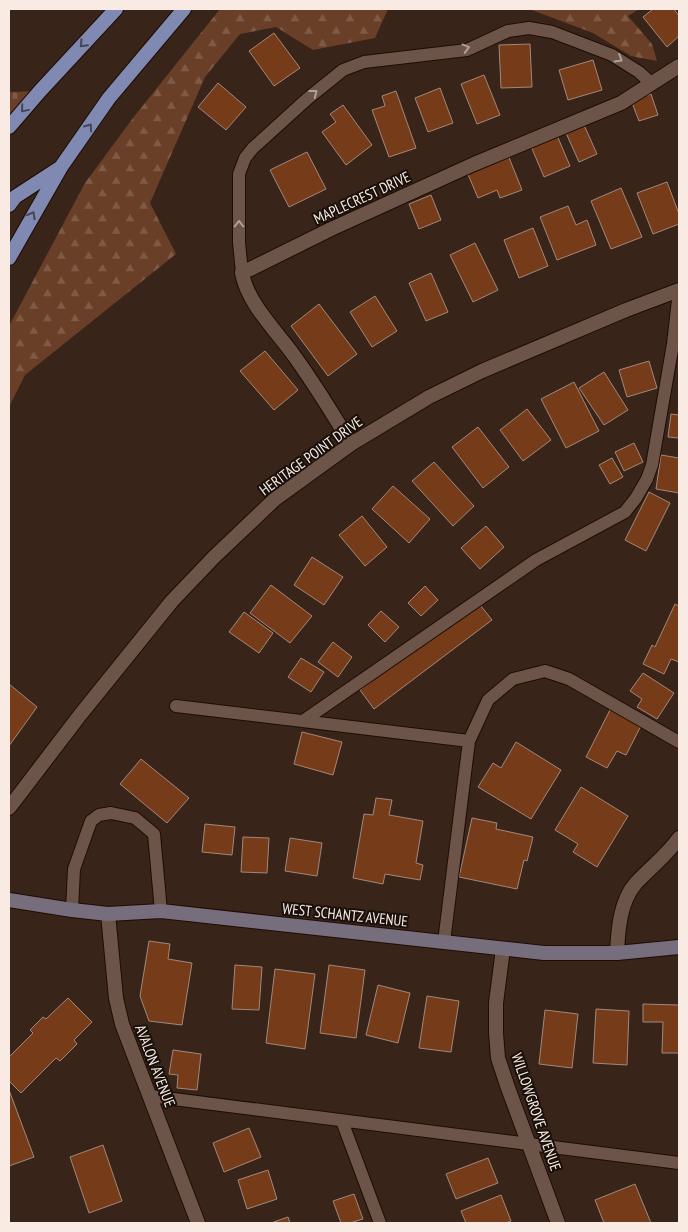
<svg xmlns="http://www.w3.org/2000/svg" width="688" height="1232" viewBox="0 0 688 1232" font-family="'PT Sans Narrow',sans-serif">
<style>
.forest{fill:url(#forest-firs)}
.cemetery{fill:url(#cemetery-stones)}
.building{fill:#763c1a;stroke:#a2887b}
.lines{fill:none;stroke-linecap:round;stroke-linejoin:round}
.service-casing{stroke:#1f0c04;stroke-width:14}
.minor-casing{stroke:#1f0c04;stroke-width:16}
.secondary-casing{stroke:#1f0c04;stroke-width:16}
.primary-casing{stroke:#1f0c04;stroke-width:16}
.service{stroke:#6c5449;stroke-width:12}
.minor{stroke:#6c5449;stroke-width:14}
.secondary{stroke:#766e7d;stroke-width:14}
.primary{stroke:#8089b1;stroke-width:14}
.oneway{stroke:#474656}
.oneway2{stroke:#b2a096}
.labels{text-anchor:middle;stroke-width:4;stroke-linejoin:round;paint-order:stroke}
.street-label{font-size:15px;fill:#f9ebe4;stroke:#19100b}
</style>
<defs>
<pattern id="forest-firs" width="22" height="20" patternUnits="userSpaceOnUse" patternTransform="scale(1.25)"><rect width="22" height="20" fill="#693f28"/><path d="M5 1l3.5 6h-7zM16 11l3.5 6h-7z" fill="#7f5b47"/></pattern>
<pattern id="cemetery-stones" width="16" height="16" patternUnits="userSpaceOnUse" patternTransform="scale(1.25)"><rect width="16" height="16" fill="#693f28"/><path d="M2 7V4a2 2 0 0 1 4 0v3zM10 15v-3a2 2 0 0 1 4 0v3z" fill="#7f5b47"/></pattern>
</defs>
<rect width="100%" height="100%" fill="#382419"/>
<path class="forest" d="M220,9H388L375,38L313,50L276,27L240,34L205,77L150,203L176,254L25,375L9,407V326L85,183L133,118Z
M529,9H639L628,16L652,44L657,61L631,56L593,33Z"/>
<path class="cemetery" d="M40,91L9,127V92Z"/>
<path class="building" d="M653,9H674L679,16V36L667,47L643,17Z
M274,33L300,68L274,86L249,51Z
M530,44L532,87L501,88L499,45Z
M593,60L602,90L568,100L559,70Z
M484,75L500,115L477,124L461,84Z
M218,83L246,107L226,130L198,107Z
M440,88L453,123L428,132L415,98Z
M396,91L416,148L389,157L372,110L385,106L382,96Z
M651,94L658,115L639,121L631,100Z
M343,105L372,145L346,165L322,132L336,122L330,114Z
M584,125L597,154L579,162L566,133Z
M556,133L570,166L544,177L530,144Z
M307,152L326,189L289,207L270,170Z
M508,155L522,190L500,198L497,190L478,198L467,172Z
M667,182L679,214V224L653,234L637,193Z
M621,188L642,237L611,249L591,201Z
M431,195L441,220L419,229L409,204Z
M568,206L576,225L587,220L596,245L557,260L540,217Z
M533,228L548,266L519,278L504,240Z
M475,243L498,290L473,302L450,255Z
M431,273L448,312L426,321L409,283Z
M375,296L397,331L372,347L350,312Z
M319,304L357,354L328,376L291,326Z
M265,351L298,390L274,410L240,371Z
M649,361L657,388L627,397L619,370Z
M604,372L628,410L604,425L579,388Z
M574,382L599,431L566,448L541,399Z
M527,409L551,440L523,461L500,430Z
M671,414L679,415V438L668,437Z
M478,427L509,467L483,488L452,447Z
M634,443L643,462L624,471L615,452Z
M661,455L679,458V493L656,489Z
M612,458L623,477L610,484L599,465Z
M434,462L474,506L453,526L412,481Z
M393,486L430,519L409,543L372,509Z
M649,492L670,503L646,551L625,540Z
M362,516L387,547L365,566L339,535Z
M486,526L504,547L480,569L461,548Z
M312,557L343,577L324,605L294,585Z
M271,585L312,616L290,643L250,613Z
M425,586L438,600L421,616L408,603Z
M477,601L492,620L374,709L360,690Z
M675,604L679,606V662L671,659L664,674L643,664L652,645L655,647Z
M381,611L399,627L385,642L368,625Z
M244,612L273,633L259,653L229,632Z
M333,642L352,657L338,677L318,662Z
M301,658L324,672L311,692L288,677Z
M643,673L674,693L657,719L637,707L642,699L630,691Z
M9,684L37,707L9,746Z
M612,706L643,722L626,755L617,751L607,768L586,757Z
M302,732L342,742L333,775L294,764Z
M516,742L561,770L531,819L478,787L493,763L501,768Z
M141,759L189,798L167,823L120,784Z
M581,787L628,816L597,867L573,852L578,844L555,830Z
M376,798L392,800L389,815L423,821L416,863L423,865L420,880L385,874L383,884L353,878L364,814L373,815Z
M472,818L497,823L496,829L533,837L527,861L524,860L517,889L459,877Z
M205,824L235,827L232,855L202,852Z
M243,837L269,838L267,873L241,872Z
M290,838L322,843L317,876L285,871Z
M149,941L170,944L168,959L192,963L182,1025L149,1021L140,996Z
M235,965L262,967L259,1010L232,1009Z
M329,965L365,970L356,1038L320,1033Z
M275,969L315,974L305,1049L266,1043Z
M378,985L410,993L398,1043L366,1035Z
M427,996L459,1001L451,1052L419,1048Z
M68,998L92,1022L74,1040L77,1044L60,1061L56,1058L21,1093L9,1081V1057L33,1033L30,1030L43,1017L46,1019Z
M643,1004L679,1005V1053H662L663,1022H643Z
M596,1009L629,1011L627,1065L593,1063Z
M545,1010L578,1014L572,1068L539,1064Z
M173,1050L201,1054L197,1090L177,1088L178,1075L169,1074Z
M9,1090L34,1157L9,1166Z
M249,1128L261,1157L224,1172L213,1143Z
M103,1145L122,1201L89,1213L70,1157Z
M488,1158L498,1183L456,1199L446,1174Z
M268,1170L277,1199L247,1209L238,1180Z
M635,1184L651,1223H604L595,1200Z
M354,1194L363,1219L350,1223H341L333,1201Z
M501,1195L511,1221L505,1223H466L461,1211Z
M288,1217L290,1223H271Z"/>
<g class="lines">
<g class="service-casing">
<path id="service" d="M242,273L239,242V174L245,158L253,148L307,99L343,70L364,62L467,50L508,31L529,28L552,32L612,55L639,72L651,83
M176,706L469,741
M303,721L536,560L625,512L636,498L647,479L652,465L673,344L679,291
M72,910L74,869L91,821L99,815L111,813L135,818L154,834L161,911
M444,942L469,741L488,700L513,679L545,671L569,679L679,742
M150,1096L679,1163
M342,1121L380,1223"/>
</g>
<g class="minor-casing">
<path id="minor" d="M351,444C333,414 315,385 295,357C277,331 248,305 242,273L331,229L474,164L621,103L679,66
M9,808L80,715L172,601L214,557L275,499L351,444L429,397L482,371L626,310L679,290
M108,914L116,998L122,1024L198,1223
M503,949L496,1003V1033L498,1058L508,1088L558,1223
M617,953C618,930 620,901 636,883C651,867 667,855 679,838"/>
</g>
<g class="secondary-casing">
<path id="secondary" d="M9,900L72,910L108,914L161,911L544,953H617L679,947"/>
</g>
<g class="primary-casing">
<path id="primary" d="M9,127L40,91L116,9
M9,205L15,197L58,169
M9,258L61,167L109,98L184,9"/>
</g>
<use href="#service" class="service"/>
<use href="#minor" class="minor"/>
<use href="#secondary" class="secondary"/>
<use href="#primary" class="primary"/>
</g>
<defs><path id="oneway-chevron" d="M-2-3.5L2.5 0L-2 3.5" fill="none" stroke-width="1.6" stroke-linecap="round" stroke-linejoin="round" transform="scale(1.25)"/></defs>
<g class="oneway">
<use href="#oneway-chevron" transform="translate(83 44) rotate(133)"/>
<use href="#oneway-chevron" transform="translate(24 109) rotate(130)"/>
<use href="#oneway-chevron" transform="translate(89 127) rotate(-55)"/>
<use href="#oneway-chevron" transform="translate(32 215) rotate(-61)"/>
</g>
<g class="oneway2">
<use href="#oneway-chevron" transform="translate(466 48) rotate(-15)"/>
<use href="#oneway-chevron" transform="translate(619 59) rotate(31)"/>
<use href="#oneway-chevron" transform="translate(314 93) rotate(-38)"/>
<use href="#oneway-chevron" transform="translate(239 224) rotate(-90)"/>
</g>
<g class="labels">
<g class="street-label">
<text transform="translate(362 198) rotate(-25)" y="5">MAPLECREST DRIVE</text>
<text transform="translate(311 456) rotate(-36)" y="5">HERITAGE POINT DRIVE</text>
<text transform="translate(345 915) rotate(6)" y="5">WEST SCHANTZ AVENUE</text>
<text transform="translate(155 1066) rotate(69)" y="5">AVALON AVENUE</text>
<text transform="translate(536 1112) rotate(71)" y="5">WILLOWGROVE AVENUE</text>
</g>
</g>
<rect width="688" height="1232" fill="none" stroke="#f9ebe4" stroke-width="20"/>
</svg>
